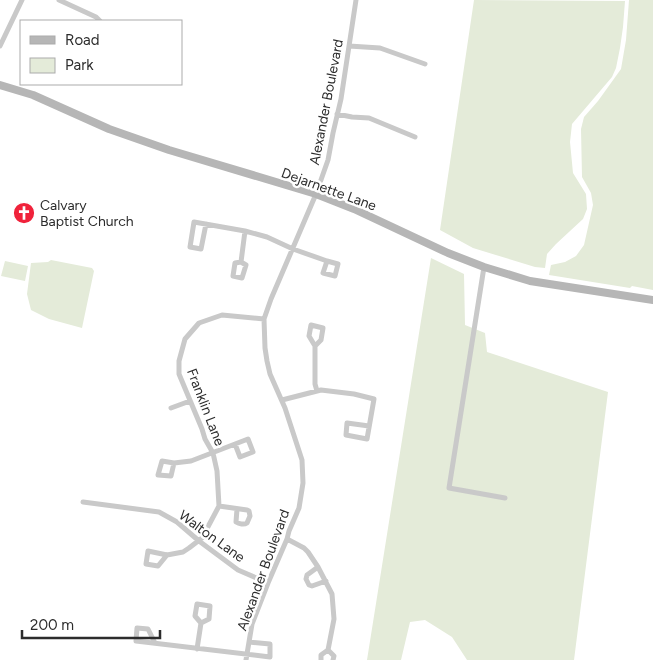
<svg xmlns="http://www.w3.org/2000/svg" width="653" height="660" viewBox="0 0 653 660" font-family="Figtree,sans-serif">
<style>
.green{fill:#e4ebd9}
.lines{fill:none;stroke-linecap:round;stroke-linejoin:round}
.minor{stroke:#c9c9c9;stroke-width:5}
.secondary{stroke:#b6b6b6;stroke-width:8}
.labels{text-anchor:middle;stroke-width:5;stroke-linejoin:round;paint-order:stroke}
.street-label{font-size:14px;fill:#2c2c2c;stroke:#fff}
.poi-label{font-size:14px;fill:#2c2c2c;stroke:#fff;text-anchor:start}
</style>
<rect width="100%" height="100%" fill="#fff"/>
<path class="green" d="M474,0L625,1L623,27L620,48L616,68L612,77L572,124L570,142L573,173L586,194L587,209L583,219L556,244L547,254L545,268L535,267L473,248L440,230Z
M629,0H653V290L632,286L630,288L549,275L551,265L565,262L576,256L584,245L593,205L591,193L582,177L581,129L584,117L598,101L621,69L626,40Z
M431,258L464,274L465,325L485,333L487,352L608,392L574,660H467L452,637L425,620L410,622L401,660H367Z
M51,260L92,268L94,271L82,328L49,319L31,310L27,294L31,263L48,262Z
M5,261L28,266L25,281L1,276Z"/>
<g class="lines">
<path class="minor" d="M59,0L96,17L100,21
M0,46L22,0
M349,46L380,48L425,64
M337,114L352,117L369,118L415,137
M206,224L201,249L190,247L194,222L245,231L267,237L293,249L327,261L323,273L335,276L338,264L327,261
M241,262L246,265L242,278L233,276L235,263L241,262L245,231
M484,267L449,488L505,498
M315,346L321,340L323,328L311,325L309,336L315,346V384L317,391
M282,400L321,390L354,394L374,399L367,439L346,435L347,423L369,426
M171,408L190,401
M174,463L171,476L158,475L162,461L174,463L191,461L248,439L253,452L240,457L235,444
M83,502L159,512L177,522L199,541L238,570L268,583
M219,506L247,510L249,511L250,516L247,523C244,525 239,524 236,522L237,509
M287,539L304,548L308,552L318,567L332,594L334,619L328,650
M167,555L158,566L146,564L148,551L167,555L183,552L189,548L202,538L219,506L217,471L213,453L205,439L202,429L179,374V361L185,339L199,323L222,315L264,319
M318,567L307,575L306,579L309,585L312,586L326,581
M155,643L148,629L137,628L136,641L270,657V644L249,642
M197,649L201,623L195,616L197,604L210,606L209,619L201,623
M328,650L334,656L333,660
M246,660L252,624L268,583L287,539L289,531L299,508L303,483L302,460L285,408L270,374L267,361L265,348L264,319L271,299L316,194L328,160L333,133L341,99L356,0
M321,660V655L328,650"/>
<path class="secondary" d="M0,85L33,95L109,129L169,150L316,194L354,209L448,253L484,267L530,281L653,300"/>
</g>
<defs>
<g id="church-disc" transform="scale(1.125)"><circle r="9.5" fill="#f0223b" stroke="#fff"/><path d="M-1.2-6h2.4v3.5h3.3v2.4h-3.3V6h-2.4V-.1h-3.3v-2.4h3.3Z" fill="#fff"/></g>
</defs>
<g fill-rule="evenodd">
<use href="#church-disc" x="24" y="213"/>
</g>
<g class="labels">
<g class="street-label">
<text transform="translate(326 102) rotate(-79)" y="5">Alexander Boulevard</text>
<text transform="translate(329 189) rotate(20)" y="5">Dejarnette Lane</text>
<text transform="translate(206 407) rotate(69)" y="5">Franklin Lane</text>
<text transform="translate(212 536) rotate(36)" y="5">Walton Lane</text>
<text transform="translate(263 570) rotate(-70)" y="5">Alexander Boulevard</text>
</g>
<g class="poi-label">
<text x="40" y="210">Calvary<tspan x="40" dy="16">Baptist Church</tspan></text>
</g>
</g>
<rect x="20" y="20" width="162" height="65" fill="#ffffff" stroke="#ababab"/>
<rect x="30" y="36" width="25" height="8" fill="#b6b6b6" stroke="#ababab"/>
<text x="65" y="45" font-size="15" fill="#2c2c2c">Road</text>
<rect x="30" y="58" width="25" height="15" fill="#e4ebd9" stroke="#ababab"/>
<text x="65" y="70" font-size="15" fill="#2c2c2c">Park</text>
<path d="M22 630v8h138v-8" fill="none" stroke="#2c2c2c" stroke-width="2.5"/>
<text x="30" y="630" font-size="15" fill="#2c2c2c" stroke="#ffffff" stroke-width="4" paint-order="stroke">200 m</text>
</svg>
